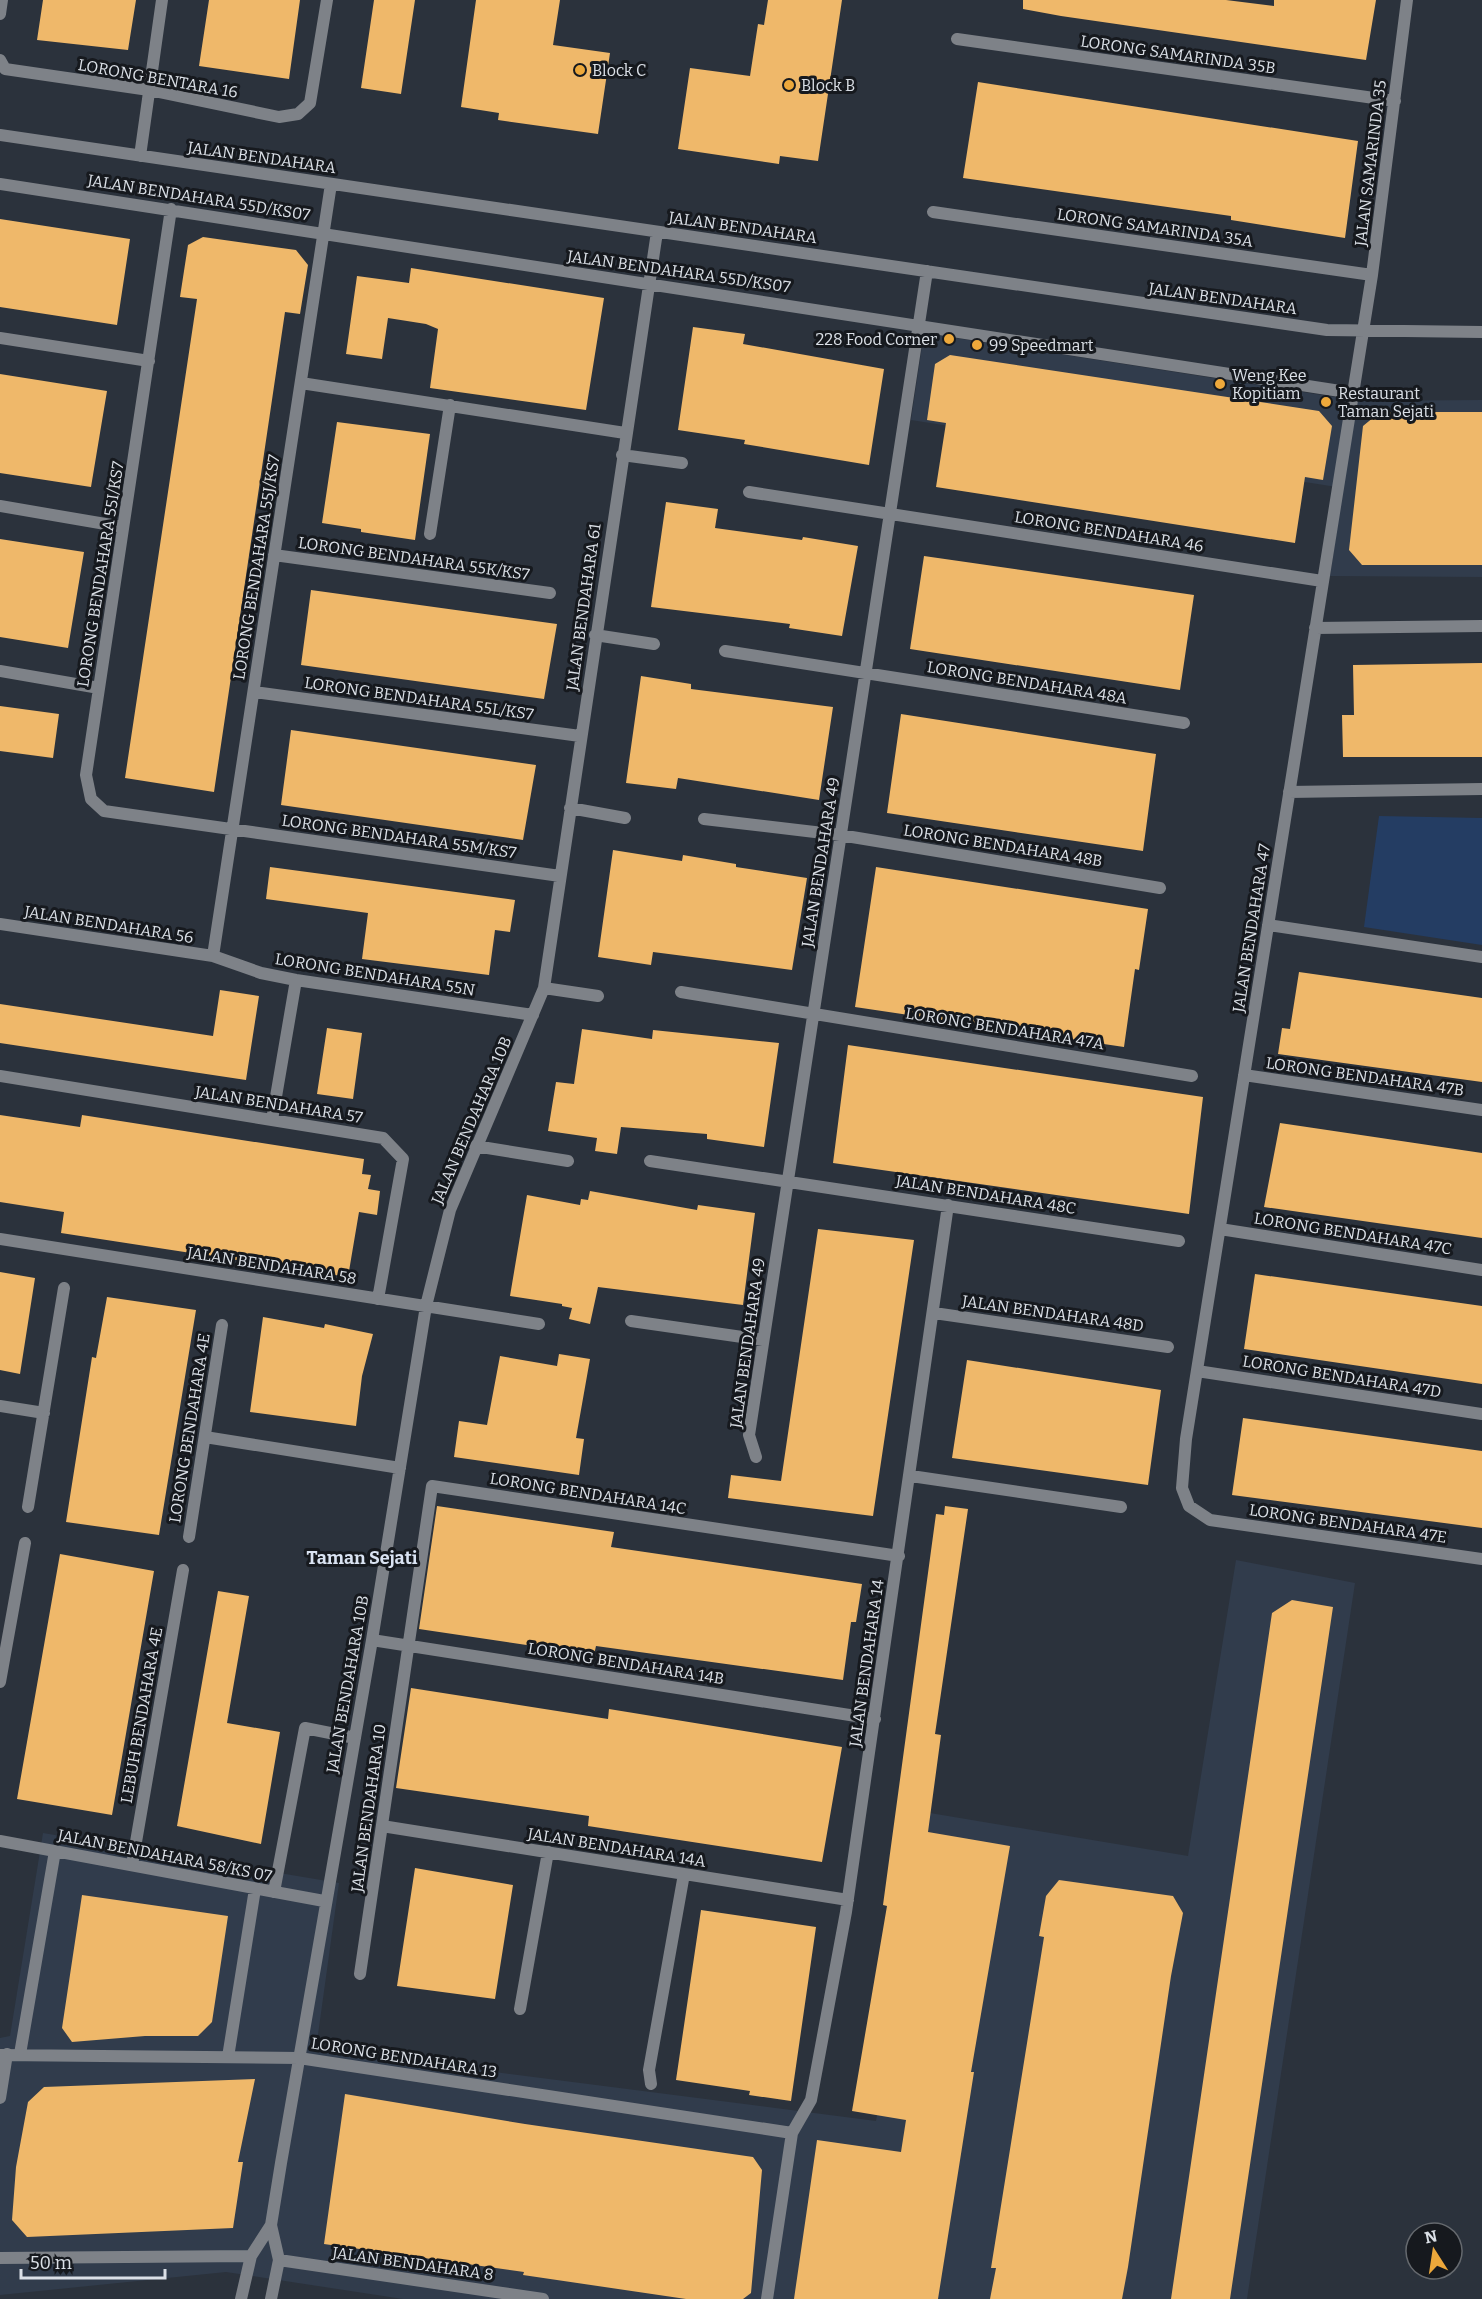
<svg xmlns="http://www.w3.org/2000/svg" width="1482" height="2299" viewBox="0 0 1482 2299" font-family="Bitter,serif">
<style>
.built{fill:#313c4c}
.green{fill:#243d63}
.building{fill:#efb86a}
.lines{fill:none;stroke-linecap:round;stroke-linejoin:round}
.minor{stroke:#7e8288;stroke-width:12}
.poi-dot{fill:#eda83b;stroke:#16191e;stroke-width:2}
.labels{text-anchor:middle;stroke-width:6;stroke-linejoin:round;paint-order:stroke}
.street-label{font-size:16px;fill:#dbe0e7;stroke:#16191e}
.poi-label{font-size:16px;fill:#dbe0e7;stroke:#16191e;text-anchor:start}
.neighbourhood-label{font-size:18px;font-weight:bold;fill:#dae3f2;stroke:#16191e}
</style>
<rect width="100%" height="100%" fill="#2b323c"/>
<path class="built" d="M924,333L1360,401L1482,400V577L1330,576L1343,488L911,420Z
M1236,1560L1355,1583L1247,2299H403L226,2272L0,2295V2038L10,2036L43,1833L339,1883L316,2049L876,2121L930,1813L1188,1856Z"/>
<path class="green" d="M1379,816L1482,818V945L1364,927Z"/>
<path class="building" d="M43,0H136L128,50L37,40Z
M209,0H300L289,79L199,66Z
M374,0H415L401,94L361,88Z
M476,0H560L553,45L610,53L598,134L498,120L499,113L461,107Z
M768,0H842L818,161L780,156L779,164L678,149L690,68L750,76L758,24L764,25Z
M1023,0H1226L1274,6V0H1376L1366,60L1061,16L1023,9Z
M978,82L1358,141L1345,238L1231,220V216L963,178Z
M0,219L130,239L117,325L0,307Z
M203,237L296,250L308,265L300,314L285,312L214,792L125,778L197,299L180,297L188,245Z
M411,268L604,298L586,410L430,388L438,329L426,324L388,318L382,359L346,354L357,276L409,283Z
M693,327L745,334L743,344L884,369L869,465L744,444L745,440L678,430Z
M950,355L1319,411L1332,426L1323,480L1305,477L1295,543L936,487L946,423L927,420L935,364Z
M0,374L107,391L91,487L0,473Z
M1380,412H1482V565H1362L1349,550L1363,426Z
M337,422L430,434L415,540L361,532V529L322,523Z
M666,502L718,509L715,528L802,540L803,537L858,546L842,636L789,628L790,624L651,607Z
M0,539L84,552L68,648L0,637Z
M924,556L1194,595L1180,690L910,649Z
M311,590L557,624L544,699L301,665Z
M1482,663V757H1343L1342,715H1354L1353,665Z
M641,676L691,684V689L833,707L819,800L678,778L676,789L626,783Z
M0,706L59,714L53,758L0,751Z
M901,714L1156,754L1143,851L887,813Z
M291,730L536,765L523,840L281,805Z
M613,850L682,861L683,855L736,864V867L807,878L792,970L653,952L651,965L598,957Z
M270,867L515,900L510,932L495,930L489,975L362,959L368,913L266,899Z
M876,867L1148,909L1139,970L1135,969L1124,1047L855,1007Z
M1299,972L1482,998V1082L1278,1054L1282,1028L1290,1029Z
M220,990L259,996L246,1080L0,1043V1004L213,1036Z
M327,1028L362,1033L353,1099L317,1094Z
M582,1029L652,1039L653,1030L779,1043L764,1147L707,1139V1134L621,1127L617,1154L595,1151L597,1138L548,1131L556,1082L574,1084Z
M848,1045L1203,1097L1189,1214L833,1163Z
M0,1115L80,1127L82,1115L364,1159L362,1174L371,1175L368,1189L380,1191L377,1215L359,1212L348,1277L61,1233L64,1212L0,1202Z
M1280,1123L1482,1153V1238L1264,1207Z
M590,1191L697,1210L698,1205L755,1213L743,1305L598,1287L590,1324L569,1319L572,1308L562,1306V1304L510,1296L527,1195L580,1205L581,1199L588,1200Z
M818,1229L914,1240L873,1516L728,1498L731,1475L781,1481Z
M0,1272L35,1278L20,1374L0,1370Z
M1255,1274L1482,1306V1384L1244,1349Z
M107,1297L196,1310L159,1535L66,1522L92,1357L96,1358Z
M263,1317L324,1328L325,1324L373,1334L362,1376L356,1426L250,1412Z
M559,1354L590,1359L576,1438L584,1439L579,1475L454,1457L459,1421L487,1425L500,1356L557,1366Z
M967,1360L1161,1390L1148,1485L952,1458Z
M1243,1418L1482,1451V1528L1232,1495Z
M437,1506L614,1532L611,1547L862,1584L856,1622H851L843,1680L596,1646L594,1655L419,1629Z
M945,1506L968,1509L935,1734L941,1735L928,1832L1010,1846L971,2072H974L938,2299H794L817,2140L901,2152L906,2120L852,2111L887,1906L883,1905L936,1514L944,1515Z
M60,1554L154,1571L112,1815L17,1799Z
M218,1591L249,1596L227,1723L280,1732L261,1844L177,1826Z
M1292,1600L1333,1607L1230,2299H1171L1272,1613Z
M411,1688L608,1719L609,1709L842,1747L822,1862L588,1826L589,1816L396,1788Z
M415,1868L513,1885L495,1999L397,1986Z
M1059,1880L1173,1896L1183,1913L1171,1976L1128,2267L1122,2299H990L996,2268H991L1044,1937L1039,1936L1046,1896Z
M82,1895L228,1916L212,2022L198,2036H145L72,2042L62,2028Z
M701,1910L816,1927L791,2101L749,2095L750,2091L676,2080Z
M255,2079L238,2162H243L233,2228L27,2237L12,2220L16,2167L28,2102L44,2087Z
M345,2094L525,2124L753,2157L762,2170L751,2293L743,2299H686L523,2275L524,2272L324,2244Z"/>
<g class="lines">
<path class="minor" d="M1407,0L1372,275L1186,1439L1182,1488L1189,1506L1210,1520L1482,1559
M0,14L2,0
M957,39L1395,101
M0,60L5,69L149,90L279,117L298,114L310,103L327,0
M0,135L1327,330L1482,332
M140,156L162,0
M0,184L1353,393
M171,209L86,775L91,799L104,811L560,876
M933,212L1372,275
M0,338L149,361
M301,383L625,433
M622,455L682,463
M749,492L1322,581
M0,506L123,527
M430,534L450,405
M274,555L550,593
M1315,628L1482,626
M595,635L654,644
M725,651L1184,723
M0,671L99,688
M254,692L580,736
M1289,792L1482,789
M570,808L625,818
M704,819L840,835L1160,888
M0,924L213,956L261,973L296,980L533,1015
M1268,925L1482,957
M213,956L331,184
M544,988L598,996
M681,992L1192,1076
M1244,1075L1482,1110
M0,1076L383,1138L403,1159L378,1299
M272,1120L296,980
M475,1146L568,1161
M650,1161L1179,1241
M1220,1229L1482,1270
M0,1239L539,1324
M934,1313L1168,1347
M631,1321L763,1340
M1197,1371L1482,1414
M0,1406L44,1413
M205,1437L400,1468
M756,1457L749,1435L927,271
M911,1476L1121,1507
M28,1507L64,1288
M189,1537L222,1325
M372,1640L875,1719
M0,1682L25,1543
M382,1826L848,1900
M0,1841L324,1901
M132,1865L183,1570
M274,1892L305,1728L355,1738
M360,1974L432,1486L899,1556
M520,2009L548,1852
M20,2054L55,1851
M0,2055L299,2058L792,2133
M228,2057L255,1889
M651,2084L649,2070L684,1874
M0,2098L7,2054
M0,2258L251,2256
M279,2260L543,2299
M241,2299L251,2256L271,2225
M271,2299L279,2260L271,2225L281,2163L372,1640L426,1306L450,1210L544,988L657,232
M767,2299L792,2133L811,2100L846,1912L948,1205"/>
</g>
<g class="poi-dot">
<circle cx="580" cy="70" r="6"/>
<circle cx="789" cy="85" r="6"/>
<circle cx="949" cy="339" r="6"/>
<circle cx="977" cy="345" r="6"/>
<circle cx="1220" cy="384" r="6"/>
<circle cx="1326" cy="402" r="6"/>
</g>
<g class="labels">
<g class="street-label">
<text transform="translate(1178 54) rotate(8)" y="6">LORONG SAMARINDA 35B</text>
<text transform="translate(158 78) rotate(10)" y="6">LORONG BENTARA 16</text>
<text transform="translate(262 157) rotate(8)" y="6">JALAN BENDAHARA</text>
<text transform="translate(1370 163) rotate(-83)" y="6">JALAN SAMARINDA 35</text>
<text transform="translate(199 197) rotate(9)" y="6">JALAN BENDAHARA 55D/KS07</text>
<text transform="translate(743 227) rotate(8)" y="6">JALAN BENDAHARA</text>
<text transform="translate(1155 227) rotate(8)" y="6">LORONG SAMARINDA 35A</text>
<text transform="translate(679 271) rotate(8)" y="6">JALAN BENDAHARA 55D/KS07</text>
<text transform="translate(1223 298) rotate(8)" y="6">JALAN BENDAHARA</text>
<text transform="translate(1109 531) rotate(9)" y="6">LORONG BENDAHARA 46</text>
<text transform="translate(414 558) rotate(8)" y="6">LORONG BENDAHARA 55K/KS7</text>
<text transform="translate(256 567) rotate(-81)" y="6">LORONG BENDAHARA 55J/KS7</text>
<text transform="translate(100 574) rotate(-81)" y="6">LORONG BENDAHARA 55I/KS7</text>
<text transform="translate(583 607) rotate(-82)" y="6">JALAN BENDAHARA 61</text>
<text transform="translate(1027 682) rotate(9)" y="6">LORONG BENDAHARA 48A</text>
<text transform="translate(419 698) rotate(8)" y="6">LORONG BENDAHARA 55L/KS7</text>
<text transform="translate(399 836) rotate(8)" y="6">LORONG BENDAHARA 55M/KS7</text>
<text transform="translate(1003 845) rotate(9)" y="6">LORONG BENDAHARA 48B</text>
<text transform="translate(820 862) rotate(-81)" y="6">JALAN BENDAHARA 49</text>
<text transform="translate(109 924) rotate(9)" y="6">JALAN BENDAHARA 56</text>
<text transform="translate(1251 928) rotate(-81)" y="6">JALAN BENDAHARA 47</text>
<text transform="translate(375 974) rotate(9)" y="6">LORONG BENDAHARA 55N</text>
<text transform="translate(1005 1028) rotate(9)" y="6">LORONG BENDAHARA 47A</text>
<text transform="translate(1365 1076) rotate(8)" y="6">LORONG BENDAHARA 47B</text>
<text transform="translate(279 1104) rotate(9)" y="6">JALAN BENDAHARA 57</text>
<text transform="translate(471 1120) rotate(-67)" y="6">JALAN BENDAHARA 10B</text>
<text transform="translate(986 1194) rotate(9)" y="6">JALAN BENDAHARA 48C</text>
<text transform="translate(1353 1233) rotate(9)" y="6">LORONG BENDAHARA 47C</text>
<text transform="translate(272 1265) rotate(9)" y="6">JALAN BENDAHARA 58</text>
<text transform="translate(1053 1313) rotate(8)" y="6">JALAN BENDAHARA 48D</text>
<text transform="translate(747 1343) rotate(-82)" y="6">JALAN BENDAHARA 49</text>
<text transform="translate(1342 1376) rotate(9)" y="6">LORONG BENDAHARA 47D</text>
<text transform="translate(189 1428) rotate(-81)" y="6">LORONG BENDAHARA 4E</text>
<text transform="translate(588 1493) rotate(9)" y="6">LORONG BENDAHARA 14C</text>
<text transform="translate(1348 1523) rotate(8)" y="6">LORONG BENDAHARA 47E</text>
<text transform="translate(626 1663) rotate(9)" y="6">LORONG BENDAHARA 14B</text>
<text transform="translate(866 1663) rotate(-82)" y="6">JALAN BENDAHARA 14</text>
<text transform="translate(347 1684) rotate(-80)" y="6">JALAN BENDAHARA 10B</text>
<text transform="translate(141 1715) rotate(-80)" y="6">LEBUH BENDAHARA 4E</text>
<text transform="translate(368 1808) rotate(-82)" y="6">JALAN BENDAHARA 10</text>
<text transform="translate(617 1847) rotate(9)" y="6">JALAN BENDAHARA 14A</text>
<text transform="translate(165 1855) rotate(11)" y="6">JALAN BENDAHARA 58/KS 07</text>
<text transform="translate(404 2057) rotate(9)" y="6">LORONG BENDAHARA 13</text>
<text transform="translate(413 2263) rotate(8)" y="6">JALAN BENDAHARA 8</text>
</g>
<g class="poi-label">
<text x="592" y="76">Block C</text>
<text x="801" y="91">Block B</text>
<text x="937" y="345" text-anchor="end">228 Food Corner</text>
<text x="989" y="351">99 Speedmart</text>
<text x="1232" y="381">Weng Kee<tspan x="1232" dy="18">Kopitiam</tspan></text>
<text x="1338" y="399">Restaurant<tspan x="1338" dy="18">Taman Sejati</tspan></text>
</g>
<g class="neighbourhood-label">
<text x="362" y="1564">Taman Sejati</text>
</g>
</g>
<g transform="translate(1434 2251) rotate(348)"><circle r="28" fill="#16191e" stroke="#65696e" stroke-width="1.5"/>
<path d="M0-4.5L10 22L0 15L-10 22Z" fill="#eda83b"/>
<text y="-9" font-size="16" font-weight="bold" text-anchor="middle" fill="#dbe0e7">N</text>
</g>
<path d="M21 2269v9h144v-9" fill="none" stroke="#dbe0e7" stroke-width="3"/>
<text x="30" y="2269" font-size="18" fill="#dbe0e7" stroke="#16191e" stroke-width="4.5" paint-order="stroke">50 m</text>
</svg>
